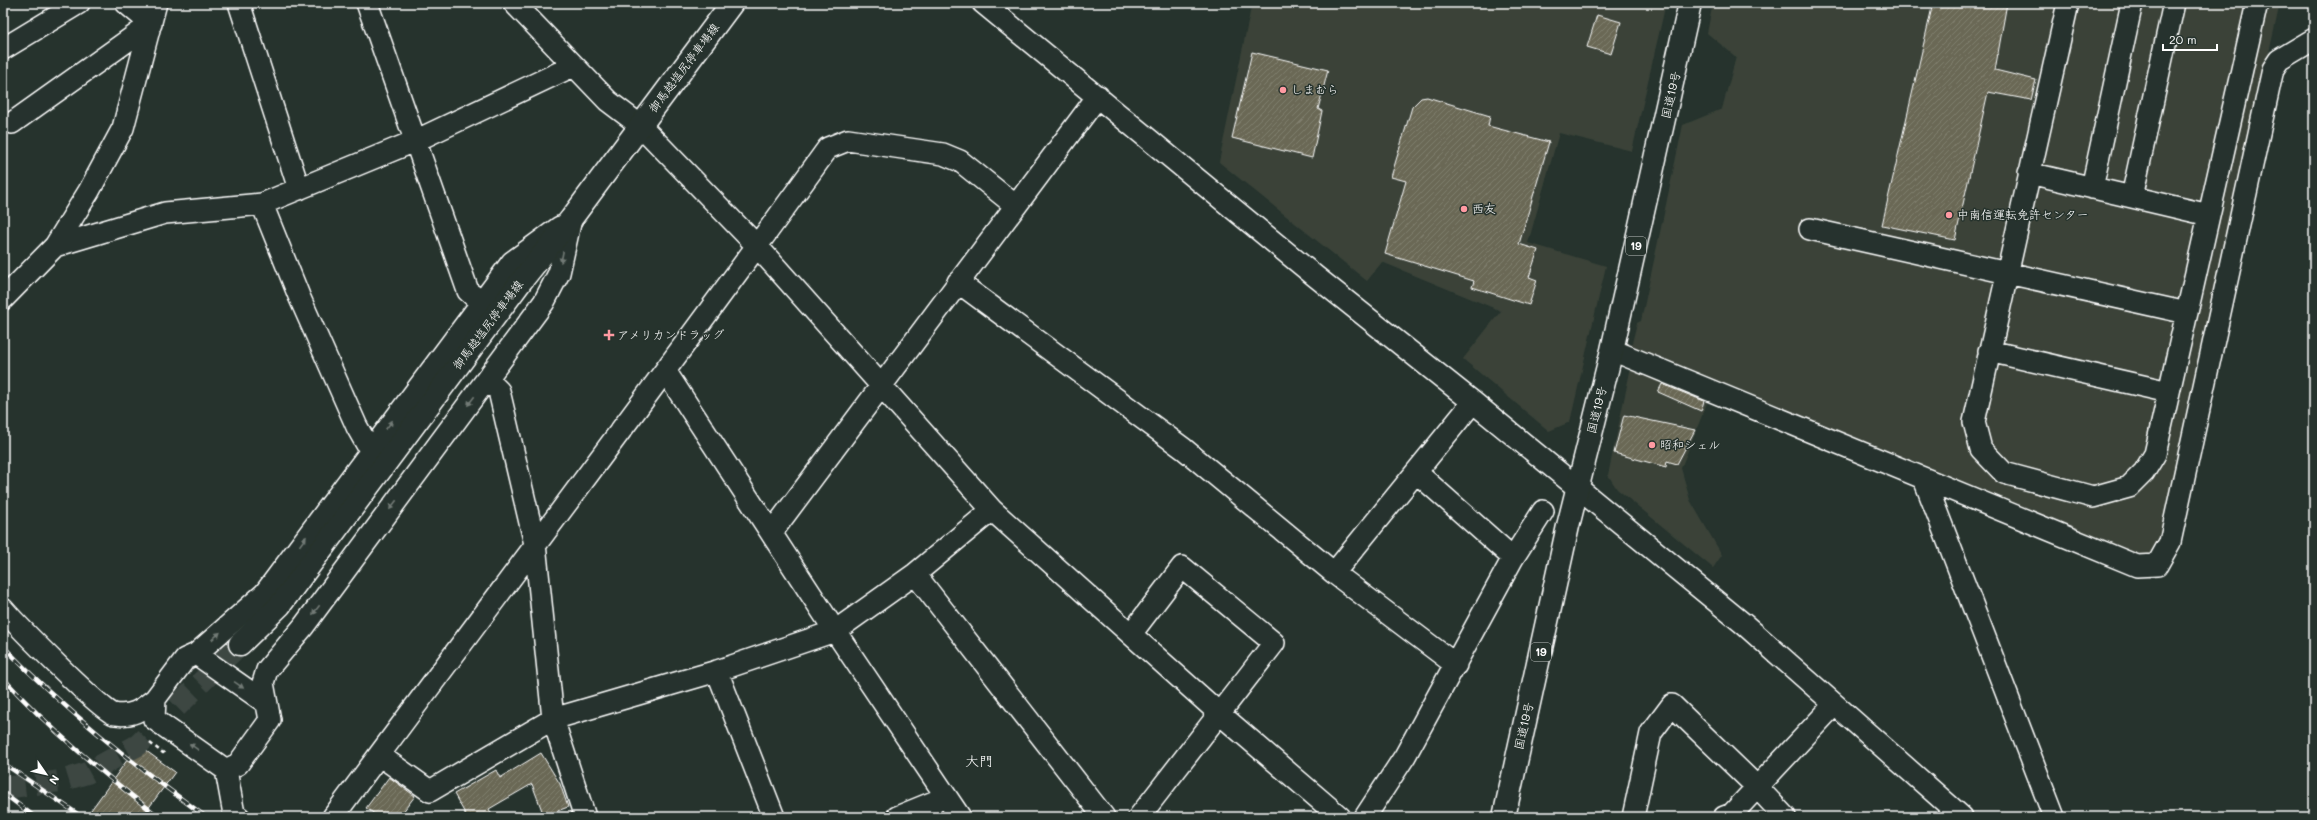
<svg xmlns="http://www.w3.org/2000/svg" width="2317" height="820" viewBox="0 0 2317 820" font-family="Mali,'Klee One',sans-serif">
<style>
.built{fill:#3a4339}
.building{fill:url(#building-hatch);stroke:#fff}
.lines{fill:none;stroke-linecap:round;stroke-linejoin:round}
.major-tunnel{stroke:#3c4742;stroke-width:22;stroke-dasharray:22 11;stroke-linecap:butt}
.minor-casing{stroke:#fff;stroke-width:24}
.major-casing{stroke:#fff;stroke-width:25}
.highway-casing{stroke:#fff;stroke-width:25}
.path{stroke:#fff;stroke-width:2.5;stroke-dasharray:4 3;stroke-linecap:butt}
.minor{stroke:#26332d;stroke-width:21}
.major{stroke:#26332d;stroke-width:22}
.highway{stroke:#26332d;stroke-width:22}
.rail-casing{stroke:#fff;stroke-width:4.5}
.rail{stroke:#26332d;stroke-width:3;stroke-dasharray:9;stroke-linecap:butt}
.oneway{fill:#727a76}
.poi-dot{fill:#ff9aa2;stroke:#26332d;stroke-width:1.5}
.labels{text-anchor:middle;stroke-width:3;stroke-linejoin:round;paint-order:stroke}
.shield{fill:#26332d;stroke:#bec2c0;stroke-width:1}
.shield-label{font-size:11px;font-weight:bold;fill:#fff}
.street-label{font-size:12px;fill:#fff;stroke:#26332d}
.poi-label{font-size:12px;fill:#fff;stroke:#26332d;text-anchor:start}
.quarter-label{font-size:14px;fill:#fff;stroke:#26332d}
</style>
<defs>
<pattern id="building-hatch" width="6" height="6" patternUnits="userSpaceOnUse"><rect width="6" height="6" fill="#6a6854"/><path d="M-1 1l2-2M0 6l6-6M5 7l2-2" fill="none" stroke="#807f6e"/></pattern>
</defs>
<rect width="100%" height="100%" fill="#26332d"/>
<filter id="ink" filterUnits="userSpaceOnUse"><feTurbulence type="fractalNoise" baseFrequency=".025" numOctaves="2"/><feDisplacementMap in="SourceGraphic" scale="8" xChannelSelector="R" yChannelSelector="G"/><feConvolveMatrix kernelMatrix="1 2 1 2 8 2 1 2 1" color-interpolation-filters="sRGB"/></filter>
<g filter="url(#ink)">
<path class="built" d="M1252,3H1666L1632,151L1559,133L1528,243L1606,266L1570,422L1549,431L1463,359L1501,311L1382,262L1367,281L1219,162Z
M1713,3H2280L2162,540L2152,556L2135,560L1630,351L1637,323L1641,321L1683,125L1722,109L1736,57L1707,33Z
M1631,367L1709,398L1681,468L1690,500L1722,555L1713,568L1617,489L1608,475Z"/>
<path class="building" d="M1933,3H2007L1995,70L2036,80L2031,100L1988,92L1955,240L1882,225Z
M1597,15L1621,22L1611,54L1587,47Z
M1252,52L1328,70L1318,109L1322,111L1312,158L1232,138Z
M1427,97L1490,116L1488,126L1549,142L1519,244L1538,250L1529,277L1537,280L1529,305L1472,287L1474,281L1385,254L1406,181L1391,177L1412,107L1421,98Z
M1662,384L1704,401L1701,411L1658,392Z
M1624,415L1695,430L1677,464L1667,461L1666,467L1614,453Z
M138,745L175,772L142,817H86Z
M541,753L560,784L568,807L544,816L532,784L489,809L493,817H467L454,794L496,770L500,778Z
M389,777L415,796L399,817H379L366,808Z"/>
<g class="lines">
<path class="major-tunnel" d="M3,786L12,787L61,781L87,773L138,745L240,644"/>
<g class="minor-casing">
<path id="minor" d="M239,3L299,189
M367,3L468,291L480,302
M514,3L608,101L641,126L757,246L992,510L1220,714L1340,817
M983,3L1315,276L1473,402L1745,625L1962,817
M2068,3L1974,422L1981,449L2004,473L2093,497L2129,487L2144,472L2155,454L2257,3
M3,49L79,3
M12,123L151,24L126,3
M2029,173L2209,215
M2092,188L2132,3
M2132,197L2174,3
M262,204L299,296L357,427L370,450
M1810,229L2187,313
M55,246L165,213L262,204L415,141L573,66
M958,282L1184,449L1334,573L1456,665
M3,299L55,246L89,191L123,128L156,3
M1612,350L2137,566L2157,565L2170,542L2273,69L2279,60L2314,39
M1989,351L2169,392
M666,372L835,631L960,817
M487,379L499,391L535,544L553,719L585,817
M1416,472L1513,558
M1924,479L2054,817
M772,532L1098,96
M1334,573L1473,402
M915,574L1104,817
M3,609C16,624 101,711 114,714C133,717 141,710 155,699
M1131,634L1182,567L1274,643L1139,817
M196,654L266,703
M717,671L774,817
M379,755L430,791L553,719L717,671L835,631L915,574L992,510
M226,770L238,764L270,720L263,683L267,670L303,627L544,302L559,273L571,219
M239,817L234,814L226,770L154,719L155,699L185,659L196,654L265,593L512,262L560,227
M333,817C498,594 666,373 828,148L848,140L943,154L960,161L1016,206
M897,817L946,797
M1365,817L1405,756L1513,558L1543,511
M1633,817L1651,733L1672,705L1757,787L1785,817
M1724,817L1732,814L1834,705"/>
</g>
<g class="major-casing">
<path id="major" d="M240,644L280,605L522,280L571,219L732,3"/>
</g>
<g class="highway-casing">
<path id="highway" d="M1504,817L1568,526L1612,350L1690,3"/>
</g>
<path class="path" d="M150,743L163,753L165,751"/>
<use href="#minor" class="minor"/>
<use href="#major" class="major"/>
<use href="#highway" class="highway"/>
<g class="rail-casing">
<path id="rail" d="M3,646C64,710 135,765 206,817
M3,678C50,730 104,774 159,817
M3,763L82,817
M3,793L35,817"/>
</g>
<use href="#rail" class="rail"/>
</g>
<defs><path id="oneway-solid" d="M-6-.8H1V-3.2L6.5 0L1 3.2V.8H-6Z"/></defs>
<g class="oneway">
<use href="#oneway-solid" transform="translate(562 257) rotate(102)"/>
<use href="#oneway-solid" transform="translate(471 401) rotate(127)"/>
<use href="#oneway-solid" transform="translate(389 425) rotate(-53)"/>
<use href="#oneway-solid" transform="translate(393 505) rotate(127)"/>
<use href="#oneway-solid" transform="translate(303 541) rotate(-54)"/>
<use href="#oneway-solid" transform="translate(316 610) rotate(127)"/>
<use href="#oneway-solid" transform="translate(216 636) rotate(-42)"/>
<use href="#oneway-solid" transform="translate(239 685) rotate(35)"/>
<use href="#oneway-solid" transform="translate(194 747) rotate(-145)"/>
</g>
</g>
<g class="poi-dot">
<circle cx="1283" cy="90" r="4"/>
<circle cx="1464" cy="209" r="4"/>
<circle cx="1949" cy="215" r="4"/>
<path d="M607 329h4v4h4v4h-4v4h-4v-4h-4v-4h4z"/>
<circle cx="1652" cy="445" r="4"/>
</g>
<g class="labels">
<g class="shield">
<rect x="1626" y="237" width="20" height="18" rx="3"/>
<rect x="1531" y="643" width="20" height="18" rx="3"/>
</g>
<g class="shield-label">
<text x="1636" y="250">19</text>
<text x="1541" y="656">19</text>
</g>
<g class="street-label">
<text transform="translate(684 68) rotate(-53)" y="4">御馬越塩尻停車場線</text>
<text transform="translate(1671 95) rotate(-77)" y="4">国道19号</text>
<text transform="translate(488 325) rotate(-53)" y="4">御馬越塩尻停車場線</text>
<text transform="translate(1597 410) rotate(-76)" y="4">国道19号</text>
<text transform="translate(1524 726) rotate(-77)" y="4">国道19号</text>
</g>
<g class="poi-label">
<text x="1291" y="94">しまむら</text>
<text x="1472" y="213">西友</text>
<text x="1957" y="219">中南信運転免許センター</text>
<text x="617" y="339">アメリカンドラッグ</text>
<text x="1660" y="449">昭和シェル</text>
</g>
<g class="quarter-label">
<text x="979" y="766">大門</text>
</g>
</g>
<rect width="2317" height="820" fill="none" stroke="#26332d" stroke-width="16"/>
<rect x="8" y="8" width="2301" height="804" fill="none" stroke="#fff" stroke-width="1.5" filter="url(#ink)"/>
<g transform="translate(46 774) rotate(124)" stroke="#26332d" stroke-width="3" paint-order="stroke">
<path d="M0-3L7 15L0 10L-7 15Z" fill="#ffffff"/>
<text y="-6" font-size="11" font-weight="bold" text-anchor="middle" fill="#ffffff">N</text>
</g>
<path d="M2163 44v6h54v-6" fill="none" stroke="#ffffff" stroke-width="2"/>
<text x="2169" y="44" font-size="12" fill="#ffffff" stroke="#26332d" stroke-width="3" paint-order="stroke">20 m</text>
</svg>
